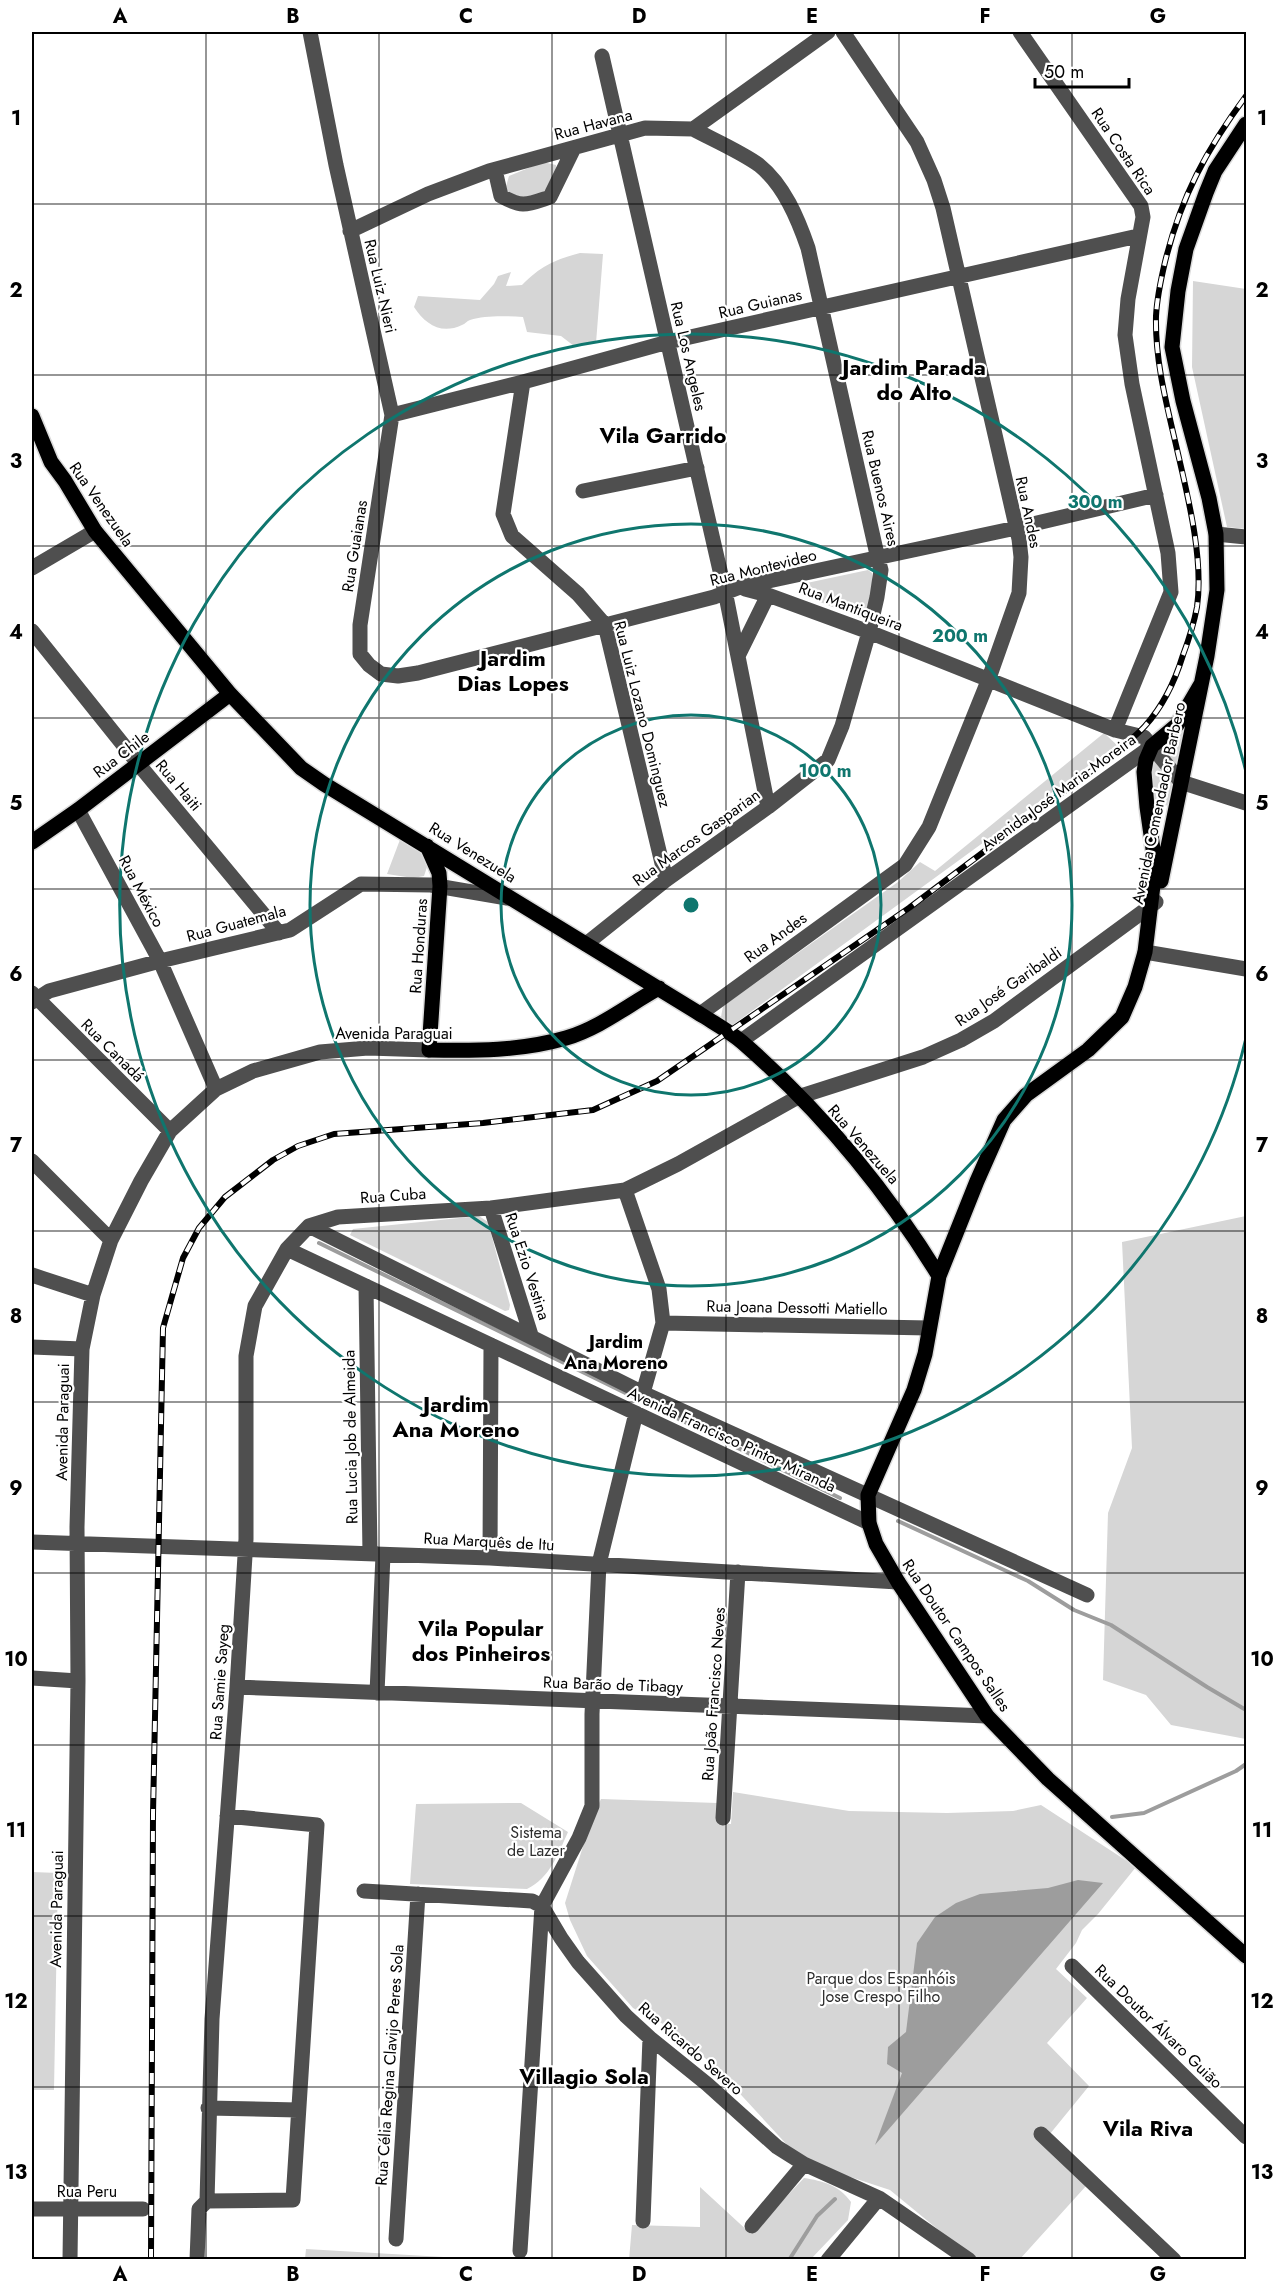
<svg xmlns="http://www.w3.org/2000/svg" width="1278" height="2291" viewBox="0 0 1278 2291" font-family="Jost,sans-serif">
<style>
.green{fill:#d6d6d6}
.water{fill:#9d9d9d}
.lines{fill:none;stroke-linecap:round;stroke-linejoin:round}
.stream{stroke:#9d9d9d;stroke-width:4}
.major-casing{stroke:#dbdbdb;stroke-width:18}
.minor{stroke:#4f4f4f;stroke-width:15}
.major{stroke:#000;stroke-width:15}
.rail-casing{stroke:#000;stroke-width:6}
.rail{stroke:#fff;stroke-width:4;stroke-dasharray:11;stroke-linecap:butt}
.grid{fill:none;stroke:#000;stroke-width:1.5;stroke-opacity:0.55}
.ring{fill:none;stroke:#0f766e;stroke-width:3}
.labels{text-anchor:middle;stroke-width:4.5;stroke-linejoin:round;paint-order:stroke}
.street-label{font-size:16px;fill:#000;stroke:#fff}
.park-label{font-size:16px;fill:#2d2d2d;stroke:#fff}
.neighbourhood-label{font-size:18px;font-weight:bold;fill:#000;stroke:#fff}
.district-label{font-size:22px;font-weight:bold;fill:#000;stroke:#fff}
.centre{fill:#0f766e;stroke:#fff;stroke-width:3}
.ring-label{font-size:18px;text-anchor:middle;font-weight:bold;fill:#0f766e;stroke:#fff;stroke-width:4.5;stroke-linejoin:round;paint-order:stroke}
.neatline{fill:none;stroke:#000;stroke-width:2}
.grid-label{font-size:20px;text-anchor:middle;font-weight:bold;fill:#000}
</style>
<rect width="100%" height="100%" fill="#fff"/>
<path class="green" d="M543,162L556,165C556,192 538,196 515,199L505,190L509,176Z
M580,253L603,254L596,343L574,346L561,336L527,332L523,317C507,316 485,315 470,320C467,321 465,324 462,325C441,335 425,324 414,307L418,296L480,300L494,284L498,276L511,272L506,286L522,285C541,266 554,260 580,253Z
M1193,281L1246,289V529L1227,527L1192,367Z
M868,570L872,573V596L865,616L861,618L802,595L799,590L802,584Z
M1194,708L1176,784L1168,805L1161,807L1154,804L1151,763L1155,752Z
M1104,733L1117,745L730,1027L721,1017L723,1006L898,882L920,862L935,871Z
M401,837L426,855L429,861L424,876L413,878L387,874Z
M479,1216L488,1222L510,1305L509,1310L505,1311L350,1235L353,1229Z
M1246,1216V1739L1171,1725L1146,1695L1103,1680L1108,1513L1132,1448L1122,1242Z
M733,1792L849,1811L947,1813L1013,1811L1041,1805L1136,1867L1098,1914L1082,1930L1076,1943L1056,1969L1087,1998L1047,2043L1089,2086L1045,2140L1086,2186L1020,2259H974L890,2190L802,2161L719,2071L676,2031L633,2008L587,1956L570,1920L565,1903L593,1815L601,1799L717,1803L718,1823L731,1824Z
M521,1803L568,1832C558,1854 550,1878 527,1889L410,1884L416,1804Z
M32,1872L58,1873L54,2090H32Z
M804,2178C823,2181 839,2185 851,2202L848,2220L811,2259L629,2260L632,2225L700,2227V2187L751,2234Z
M306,2249L478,2259H305Z"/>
<path class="water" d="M1078,1880L1103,1883L875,2145L902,2073L887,2064L888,2047L906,2032L917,1943L935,1917L956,1903L980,1894L1048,1888Z"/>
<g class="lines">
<path class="stream" d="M319,1243L840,1498
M898,1521L1028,1581L1074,1610L1111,1625L1207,1687L1246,1710
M1112,1817L1144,1813L1236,1771L1246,1764
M789,2260L817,2216L835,2199"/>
<g class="major-casing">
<path id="major" d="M32,416L51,462L65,481L95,531L230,694L301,768L324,784L700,1014C714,1023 729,1031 742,1042C819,1109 886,1190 939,1276
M1201,684L1177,725L1152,746L1146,760L1144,772L1147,807L1154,856V877L1145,952L1135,987L1122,1017L1088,1050L1026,1095L1004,1120L977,1181L939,1276L925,1354L914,1390L868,1495L869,1523L876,1544L898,1582L987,1716L1048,1779L1246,1956
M32,842L78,810L230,694
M427,846L439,873L440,886L429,1050C475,1051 521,1051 566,1038C600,1028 628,1005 659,988
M1161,881L1207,656L1217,590L1216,534L1209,498L1183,401L1172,347L1178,291L1186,249L1206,193L1215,171L1246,124"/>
</g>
<path class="minor" d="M310,32L336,165L392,415L360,625V654L369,665L381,674L398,676L418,673L714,597L740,587L1016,528L1156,495
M1020,32L1141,206L1143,217L1128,299L1125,335L1132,384L1168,553L1171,592L1115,730L1144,737L1181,782L1246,803
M602,56L727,601L768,807
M495,170L501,196C523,208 526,205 550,197L574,148
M350,231L428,194L489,171L645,128L693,129L828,32
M523,382L503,514L512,536L578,594L605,625L666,880
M392,415L523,382L668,342L1138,236
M583,491L697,468
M1216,534L1246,537
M32,568L95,531
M745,589L768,595L869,632L1115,730
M32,631L145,772L279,933
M739,654L768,595
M78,810L160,961L216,1089
M586,944L666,880L768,807L828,760L842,726L869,632L877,597L881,570L878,559L808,248C798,219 784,185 759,165C743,153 712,139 693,129
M1145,952L1246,969
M32,993L170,1131
M32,1002L49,991L160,961L290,930L361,884L431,885L507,898
M700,1014L905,865L929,827L988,681L1019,593L1021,557L1019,539L943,208L934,180L917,142L843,32
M741,1041L1152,746
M32,1161L111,1240
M625,1190L659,1289L663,1323L643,1393
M491,1208L531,1335
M309,1226L643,1393L1087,1595
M287,1249L869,1523
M32,1275L93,1295
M366,1286L370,1554
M663,1323L929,1328
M32,1347L82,1349
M32,1542L490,1558L898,1582
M490,1558L491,1345
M32,1678L78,1681
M237,1687L987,1716
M377,1693L383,1555
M723,1818L738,1572
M364,1891L532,1901L542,1906L561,1938L578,1962L626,2016L650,2038L707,2084L777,2147L804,2164L879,2198L969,2260
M1072,1966L1246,2137
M208,2108L298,2110
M1041,2134L1174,2260
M207,2201L212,2019L237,1687L246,1539V1356L255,1306L287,1249L309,1226L338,1217L491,1208L625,1190L678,1164L798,1097L923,1057L961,1040L994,1021L1156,902
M32,2209H143
M643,2221L650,2038
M752,2226L804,2164
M396,2239L418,1894
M520,2251L542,1906L579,1838L592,1806V1714L599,1564L636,1413
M70,2260L78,1681L77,1527L82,1349L93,1295L111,1240L141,1181L170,1131L216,1089L253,1071L320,1052L368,1048L429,1050
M197,2260L199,2209L207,2201L293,2200L317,1825L227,1816
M828,2260L879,2198"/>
<use href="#major" class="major"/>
<g class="rail-casing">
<path id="rail" d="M151,2260L153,1814L163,1328L183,1258L199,1228L225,1197L273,1160L298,1146L334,1134L483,1123L593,1110L657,1081L909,908L1114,754C1124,745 1136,736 1145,726C1163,706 1175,681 1183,655C1189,639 1194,623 1197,607C1204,558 1187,493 1176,445C1166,402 1155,360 1156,316C1157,298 1161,279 1165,262C1181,197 1206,150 1246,96"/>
</g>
<use href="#rail" class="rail"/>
</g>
<path class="grid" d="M206,32V2260M379,32V2260M552,32V2260M726,32V2260M899,32V2260M1072,32V2260M32,204H1246M32,375H1246M32,546H1246M32,718H1246M32,889H1246M32,1060H1246M32,1231H1246M32,1402H1246M32,1573H1246M32,1745H1246M32,1916H1246M32,2087H1246"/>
<g class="ring">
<circle cx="691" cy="905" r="190"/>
<circle cx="691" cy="905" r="381"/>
<path d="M1246 1038A571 571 0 1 1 1246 772"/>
</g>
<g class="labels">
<g class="street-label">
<text transform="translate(593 124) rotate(-15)" y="6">Rua Havana</text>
<text transform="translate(1124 151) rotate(56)" y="6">Rua Costa Rica</text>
<text transform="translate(381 286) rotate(77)" y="6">Rua Luiz Nieri</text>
<text transform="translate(760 303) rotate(-13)" y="6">Rua Guianas</text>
<text transform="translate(689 356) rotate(77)" y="6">Rua Los Angeles</text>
<text transform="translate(881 488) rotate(77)" y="6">Rua Buenos Aires</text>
<text transform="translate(102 504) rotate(55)" y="6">Rua Venezuela</text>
<text transform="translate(1029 512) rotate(78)" y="6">Rua Andes</text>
<text transform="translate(354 546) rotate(-81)" y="6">Rua Guaianas</text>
<text transform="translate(763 567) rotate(-14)" y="6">Rua Montevideo</text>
<text transform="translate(851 606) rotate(21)" y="6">Rua Mantiqueira</text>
<text transform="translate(643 714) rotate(76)" y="6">Rua Luiz Lozano Dominguez</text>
<text transform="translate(121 754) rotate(-37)" y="6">Rua Chile</text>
<text transform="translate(179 785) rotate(50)" y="6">Rua Haiti</text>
<text transform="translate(1058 792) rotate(-36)" y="6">Avenida José Maria Moreira</text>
<text transform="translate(1158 803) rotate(-78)" y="6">Avenida Comendador Barbero</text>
<text transform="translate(696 837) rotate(-36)" y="6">Rua Marcos Gasparian</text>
<text transform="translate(473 852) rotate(32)" y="6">Rua Venezuela</text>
<text transform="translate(142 891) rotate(62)" y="6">Rua México</text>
<text transform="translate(236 923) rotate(-15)" y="6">Rua Guatemala</text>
<text transform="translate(775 937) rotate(-36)" y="6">Rua Andes</text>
<text transform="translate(418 946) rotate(-86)" y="6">Rua Honduras</text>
<text transform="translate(1008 986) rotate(-35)" y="6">Rua José Garibaldi</text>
<text x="394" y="1039">Avenida Paraguai</text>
<text transform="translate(113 1050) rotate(45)" y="6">Rua Canadá</text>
<text transform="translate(864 1144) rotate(49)" y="6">Rua Venezuela</text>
<text transform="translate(393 1195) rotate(-4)" y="6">Rua Cuba</text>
<text transform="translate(528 1266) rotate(72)" y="6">Rua Ezio Vestina</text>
<text transform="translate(797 1307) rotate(1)" y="6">Rua Joana Dessotti Matiello</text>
<text transform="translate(62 1422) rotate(-89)" y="6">Avenida Paraguai</text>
<text transform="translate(350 1437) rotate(-91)" y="6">Rua Lucia Job de Almeida</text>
<text transform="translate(732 1439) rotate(25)" y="6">Avenida Francisco Pintor Miranda</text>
<text transform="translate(489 1541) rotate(3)" y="6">Rua Marquês de Itu</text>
<text transform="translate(957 1635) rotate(56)" y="6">Rua Doutor Campos Salles</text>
<text transform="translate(219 1682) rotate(-86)" y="6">Rua Samie Sayeg</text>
<text transform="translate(613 1684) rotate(2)" y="6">Rua Barão de Tibagy</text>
<text transform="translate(713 1694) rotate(-86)" y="6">Rua João Francisco Neves</text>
<text transform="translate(56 1909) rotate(-89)" y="6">Avenida Paraguai</text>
<text transform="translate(1159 2026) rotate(44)" y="6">Rua Doutor Álvaro Guião</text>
<text transform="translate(691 2048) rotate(41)" y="6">Rua Ricardo Severo</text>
<text transform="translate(389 2065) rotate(-86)" y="6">Rua Célia Regina Clavijo Peres Sola</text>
<text x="87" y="2197">Rua Peru</text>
</g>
<g class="park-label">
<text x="536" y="1838">Sistema<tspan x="536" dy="18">de Lazer</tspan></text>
<text x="881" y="1984">Parque dos Espanhóis<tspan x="881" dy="18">Jose Crespo Filho</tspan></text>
</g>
<g class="neighbourhood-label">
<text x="616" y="1348">Jardim<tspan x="616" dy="21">Ana Moreno</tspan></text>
</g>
<g class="district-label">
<text x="914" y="375">Jardim Parada<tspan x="914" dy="25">do Alto</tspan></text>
<text x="663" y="443">Vila Garrido</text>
<text x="513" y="666">Jardim<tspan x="513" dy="25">Dias Lopes</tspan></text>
<text x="456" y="1412">Jardim<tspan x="456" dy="25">Ana Moreno</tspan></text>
<text x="481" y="1636">Vila Popular<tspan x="481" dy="25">dos Pinheiros</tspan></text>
<text x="584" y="2084">Villagio Sola</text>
<text x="1148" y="2136">Vila Riva</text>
</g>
</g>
<circle cx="691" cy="905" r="9" class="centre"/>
<g class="ring-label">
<text x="1095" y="508">300 m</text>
<text x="960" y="642">200 m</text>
<text x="825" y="777">100 m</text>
</g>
<rect width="1278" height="2291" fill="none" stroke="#ffffff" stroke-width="66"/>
<path d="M1035 78v9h94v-9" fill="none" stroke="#000000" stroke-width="3"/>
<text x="1044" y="78" font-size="18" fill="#000000" stroke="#ffffff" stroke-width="4.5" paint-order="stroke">50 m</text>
<rect x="33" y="33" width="1212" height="2225" class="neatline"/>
<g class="grid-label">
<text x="120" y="23">A</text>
<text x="293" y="23">B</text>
<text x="466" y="23">C</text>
<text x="639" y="23">D</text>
<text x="812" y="23">E</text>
<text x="985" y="23">F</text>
<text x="1158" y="23">G</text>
<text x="16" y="125">1</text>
<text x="1262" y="125">1</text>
<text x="16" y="297">2</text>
<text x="1262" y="297">2</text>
<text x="16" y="468">3</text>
<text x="1262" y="468">3</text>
<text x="16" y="639">4</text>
<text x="1262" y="639">4</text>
<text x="16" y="810">5</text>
<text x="1262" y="810">5</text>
<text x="16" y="981">6</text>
<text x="1262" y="981">6</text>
<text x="16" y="1152">7</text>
<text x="1262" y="1152">7</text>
<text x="16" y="1323">8</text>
<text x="1262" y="1323">8</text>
<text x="16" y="1495">9</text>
<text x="1262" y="1495">9</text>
<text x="16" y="1666">10</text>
<text x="1262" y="1666">10</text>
<text x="16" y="1837">11</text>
<text x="1262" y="1837">11</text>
<text x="16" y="2008">12</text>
<text x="1262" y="2008">12</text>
<text x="16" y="2179">13</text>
<text x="1262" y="2179">13</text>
<text x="120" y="2281">A</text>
<text x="293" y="2281">B</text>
<text x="466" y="2281">C</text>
<text x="639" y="2281">D</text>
<text x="812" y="2281">E</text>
<text x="985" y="2281">F</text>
<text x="1158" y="2281">G</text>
</g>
</svg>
